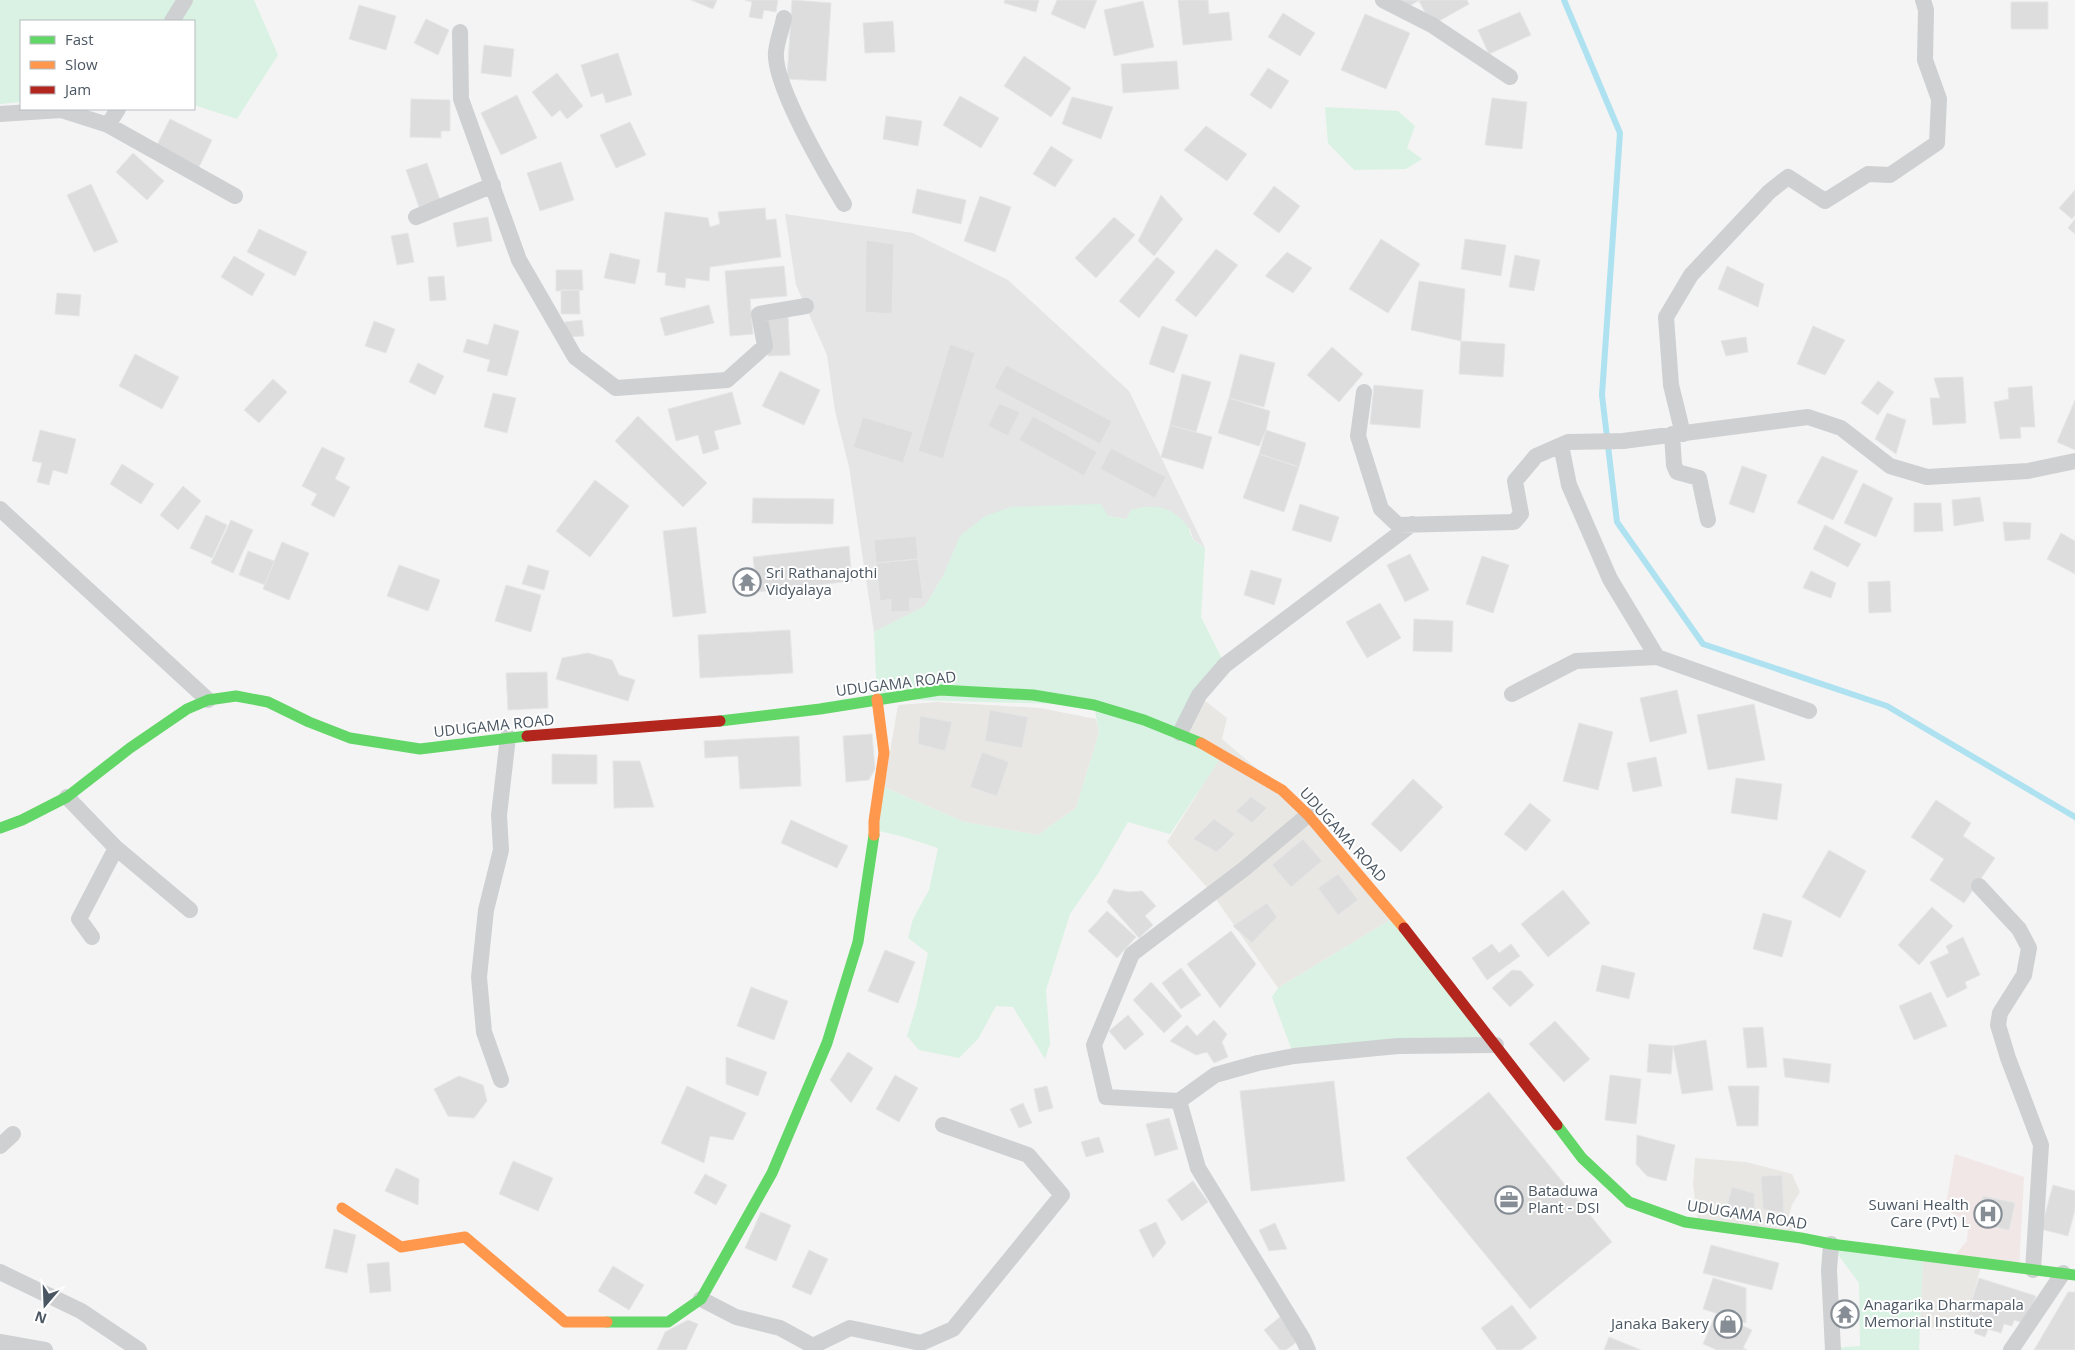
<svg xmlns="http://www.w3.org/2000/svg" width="2075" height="1350" viewBox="0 0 2075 1350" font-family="'Open Sans',sans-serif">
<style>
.commercial{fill:#e8e7e3}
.education{fill:#e6e5e6}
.medical{fill:#f1e7e6}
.green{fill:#d9f2e3}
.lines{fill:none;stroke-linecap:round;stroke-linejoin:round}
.stream{stroke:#aee2f0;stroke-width:6}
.building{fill:#ddddde;stroke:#e5e6e7}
.street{stroke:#ced0d2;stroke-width:16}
.fast{stroke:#63d668;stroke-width:11}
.slow{stroke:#ff974d;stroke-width:11}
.jam{stroke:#b3261e;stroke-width:11}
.labels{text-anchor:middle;stroke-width:4;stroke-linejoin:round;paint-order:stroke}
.poi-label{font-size:15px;fill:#4a5661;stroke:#fff;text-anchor:start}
.street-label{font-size:15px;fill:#4a5661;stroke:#fff}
</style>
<rect width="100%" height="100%" fill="#f4f4f4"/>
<path class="commercial" d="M1199,696L1227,718L1222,739L1282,790L1395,917L1278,988L1211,892L1167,842L1221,756L1180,733Z
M937,702L1040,708L1096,719L1099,733L1076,808L1038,835L964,822L884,787L898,705Z
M1695,1158L1746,1162L1792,1174L1800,1192L1792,1205L1787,1222L1801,1238L1698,1224L1693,1184Z
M1923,1257L1982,1263L1964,1328L1938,1330L1920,1324Z"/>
<path class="education" d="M785,214L913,233L1008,280L1129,391L1205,548L1193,539L1190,529L1153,507L1140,508L1132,510L1126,519L1108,516L943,576L925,606L874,632L849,467L835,411L827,355L796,285Z"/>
<path class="medical" d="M1955,1154L2024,1177L2019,1269L1951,1260L1967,1241L1968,1228L1963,1219L1945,1209Z"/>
<path class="green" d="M0,0H254L278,55L237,119L194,105V21H21V102L0,104Z
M1325,107L1398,111L1415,126L1407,148L1422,159L1406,169L1354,170L1328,143Z
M1101,504L1108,516L1126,519L1131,510C1154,503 1174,507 1188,527C1190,530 1190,534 1192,538C1195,542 1201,545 1205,548L1201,617L1225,665L1180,733L1222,756L1170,834L1128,822L1099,872L1070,914L1046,990L1050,1044L1045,1059L1013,1007L996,1006L978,1039L959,1058L919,1050L907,1036L916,1007L928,953L908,938L913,919L929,890L938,848L904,837L875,830L879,785L964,822L1038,835L1076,808L1099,733L1094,705L877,699L874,632L925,606L943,576L960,536L985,516L1011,507Z
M1395,917L1496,1045L1294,1056L1272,997L1278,988Z
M1831,1245L1923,1257L1919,1350H1833V1348L1860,1346L1859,1283Z"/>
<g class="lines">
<path class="stream" d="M1564,0L1620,133L1602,395L1617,522L1703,644L1887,706L2075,817"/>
</g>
<path class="building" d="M691,0H717L713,9Z
M745,0H778L776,12L764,10L762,19L749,17L752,2Z
M792,0L831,3L826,81L787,79Z
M1005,0H1039L1036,12L1004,3Z
M1057,0H1097L1085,29L1051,14Z
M1178,0H1208L1209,14L1229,12L1232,40L1183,45Z
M1396,0H1420L1402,10Z
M1422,0H1467L1469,4L1432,25L1419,1Z
M1143,1L1154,47L1114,56L1104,10Z
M2011,2H2048V29H2011Z
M359,5L396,16L386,50L349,39Z
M1520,12L1531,35L1489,54L1478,30Z
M1283,13L1315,33L1300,56L1268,37Z
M1365,14L1410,33L1386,89L1341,70Z
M426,19L449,30L438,55L414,43Z
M893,21L895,52L865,53L863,23Z
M484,45L514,49L511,77L481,73Z
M618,53L632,95L606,103L603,93L591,97L581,65Z
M1024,56L1071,88L1051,117L1004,86Z
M1177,61L1179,89L1123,93L1121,64Z
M1268,68L1289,81L1271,109L1250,95Z
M557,73L583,106L567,119L560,110L552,117L532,92Z
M517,95L537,138L501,155L481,113Z
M960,96L999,118L981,148L943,125Z
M1072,97L1113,107L1101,139L1062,124Z
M1492,98L1527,102L1522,149L1485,145Z
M411,99L450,100V131H441V138L410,137Z
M886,116L922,121L918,146L883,139Z
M170,119L212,140L199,167L157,145Z
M630,122L646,155L616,168L600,135Z
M1206,126L1247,154L1227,181L1184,150Z
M1051,146L1073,160L1055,187L1033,174Z
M133,153L164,181L147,200L116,172Z
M561,162L574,200L540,211L527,173Z
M427,163L440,200L419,207L406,170Z
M91,184L118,242L94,252L67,195Z
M1274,186L1300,206L1279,233L1253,214Z
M917,189L966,200L961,224L912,213Z
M2075,190V215L2072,219L2059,208Z
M1161,195L1183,219L1154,256L1138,241Z
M980,196L1011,207L995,252L964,241Z
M765,208L766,220L776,219L781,257L710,267L709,281L686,278L685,288L665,285L666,273L657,272L665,212L708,218L710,227L720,224L718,212Z
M488,217L492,241L457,247L453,223Z
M1114,217L1135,235L1096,278L1075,258Z
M2075,219V234L2068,228Z
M259,229L307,252L295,276L247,252Z
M408,233L414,262L397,265L391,236Z
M1381,239L1420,264L1388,313L1349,289Z
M1465,239L1506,245L1501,276L1461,269Z
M866,240L894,244L892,314L865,312Z
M1216,249L1238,265L1196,317L1175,300Z
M1287,252L1312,268L1293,293L1265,276Z
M610,253L640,260L635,284L604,278Z
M1515,255L1540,260L1534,291L1509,287Z
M234,256L265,274L252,296L221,277Z
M1157,257L1175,272L1139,318L1119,301Z
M784,266L787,296L750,299L753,334L730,336L725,271Z
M1727,266L1764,284L1758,307L1718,289Z
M556,270H582L583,290L556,291Z
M444,276L446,300L430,301L428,277Z
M1419,281L1465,289L1461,341L1411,330Z
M561,290H579L580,314H561Z
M57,293L81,295L79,316L55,314Z
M709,305L714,323L665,336L660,318Z
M788,315L790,355L768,356L766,316Z
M582,320L584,336L566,337L565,322Z
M374,321L395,329L386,353L365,346Z
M494,324L519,331L507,376L487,371L490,360L463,352L467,339L488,345Z
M1162,326L1188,335L1174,373L1149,364Z
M1813,326L1845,340L1825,375L1797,364Z
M1746,337L1748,352L1726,356L1721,341Z
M1461,341L1505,344L1503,377L1459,374Z
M950,344L975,353L943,459L918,451Z
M1332,347L1363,374L1339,402L1307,375Z
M135,354L179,377L162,409L119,386Z
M1240,354L1275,363L1264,407L1229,398Z
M418,363L444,376L435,395L409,382Z
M1006,365L1112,421L1100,444L994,388Z
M780,371L820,390L804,425L762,406Z
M1182,374L1211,382L1196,432L1170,425Z
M1963,377L1966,423L1933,425L1930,398H1940L1934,378Z
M273,379L287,392L259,423L244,410Z
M1878,381L1894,392L1878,415L1861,403Z
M1374,385L1423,390L1420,428L1370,424Z
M2032,386L2035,427H2020L2021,438L2000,439L1994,402L2009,399L2008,388Z
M732,392L741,424L714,431L719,449L703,454L698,435L676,441L668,409Z
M493,393L516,398L507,433L484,427Z
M1229,398L1270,411L1266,430L1259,446L1218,433Z
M2075,400V450L2057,442Z
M999,403L1020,412L1008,436L988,426Z
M1887,413L1906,420L1896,454L1875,439Z
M638,416L707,483L683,507L615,441Z
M1033,416L1097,452L1084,476L1019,440Z
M863,417L913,432L903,463L853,447Z
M1170,425L1212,437L1203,469L1161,457Z
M40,430L76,439L67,474L53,470L49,485L37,482L42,463L32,461Z
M1266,430L1306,443L1299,467L1259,454Z
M322,447L345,458L335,479L350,487L334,517L311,505L317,494L302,486Z
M1111,448L1166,477L1155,498L1100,469Z
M1259,454L1299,467L1284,512L1243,498Z
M1822,456L1858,471L1833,520L1797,503Z
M122,464L154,484L141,504L110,484Z
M1742,466L1767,475L1754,513L1729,504Z
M595,480L629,506L590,557L556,531Z
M1863,483L1893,498L1876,537L1844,523Z
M183,486L201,501L178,530L160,515Z
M1980,497L1984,521L1954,526L1952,500Z
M753,498L834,499L833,524L752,523Z
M1914,503H1941L1943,531L1914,532Z
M1300,504L1339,517L1331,542L1292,530Z
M206,515L227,525L212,558L190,548Z
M231,520L253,530L233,573L211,563Z
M2003,522L2031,523L2030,539L2005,541Z
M1825,525L1861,544L1848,567L1813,549Z
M696,527L706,613L673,617L663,531Z
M2061,533L2075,541V574L2047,559Z
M916,536L918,559L876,563L874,540Z
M282,542L309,553L289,600L263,589Z
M849,546L852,581L757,592L753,557Z
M248,551L274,561L265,585L239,575Z
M1410,554L1429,590L1405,602L1387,565Z
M1482,556L1509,565L1493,613L1466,604Z
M918,559L923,599L909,598L910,611L891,612V599L880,601L876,563Z
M399,565L440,580L428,611L387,596Z
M528,565L549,571L544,590L522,584Z
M1251,570L1282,579L1274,605L1244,595Z
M1811,571L1836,583L1831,598L1803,588Z
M1890,581L1891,612L1869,613L1868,582Z
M506,585L541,595L531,632L495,621Z
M1380,603L1401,638L1367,658L1346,622Z
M1414,619L1453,621L1452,652L1413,651Z
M790,630L793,673L700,678L698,635Z
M588,653L612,660L619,675L635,680L628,701L556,679L562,658Z
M547,672L548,708L508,710L506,673Z
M1677,690L1687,733L1650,742L1640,698Z
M1754,704L1765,760L1708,770L1697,715Z
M990,710L1028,717L1022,748L985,741Z
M920,716L952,722L945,751L918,744Z
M1579,723L1613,732L1598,790L1563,781Z
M872,734L875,769L869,780L846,782L843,736Z
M799,736L801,786L740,789L738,756L705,758L704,741Z
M982,752L1009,762L997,796L970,787Z
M552,754L597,755V784H552Z
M1656,757L1662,786L1633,792L1627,763Z
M613,761H640L654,807L614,808Z
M1736,778L1782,784L1777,820L1731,813Z
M1413,779L1443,807L1401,852L1371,824Z
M1251,797L1267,808L1252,823L1236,811Z
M1936,800L1971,823L1963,836L1995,858L1964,903L1930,880L1944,859L1911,837Z
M1530,803L1551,820L1526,851L1504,834Z
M1214,819L1235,834L1217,852L1193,839Z
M791,820L848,846L837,868L781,843Z
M1303,839L1322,861L1291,887L1272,865Z
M1829,850L1866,871L1840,918L1802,897Z
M1338,874L1358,900L1338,915L1318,888Z
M1114,889L1129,892L1142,891L1156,906L1145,916L1153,925L1139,938L1107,902Z
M1563,890L1590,923L1548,957L1521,924Z
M1267,903L1277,917L1252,943L1233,926Z
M1932,907L1953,926L1919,965L1898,945Z
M1107,911L1136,937L1117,958L1088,931Z
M1763,913L1792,921L1782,957L1753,949Z
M1231,931L1256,964L1220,1008L1187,964Z
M1963,937L1980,975L1965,982L1967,988L1947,998L1930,962L1949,953L1946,946Z
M1492,944L1499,953L1511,944L1520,956L1487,980L1472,958Z
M885,950L915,962L898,1003L868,991Z
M1602,965L1635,973L1629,999L1596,991Z
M1181,968L1201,995L1181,1009L1162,983Z
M1512,970L1521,971L1534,985L1510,1007L1492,988Z
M1151,982L1182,1016L1164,1033L1133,1000Z
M751,987L788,1001L774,1040L737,1026Z
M1931,992L1947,1026L1914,1040L1899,1006Z
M1128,1015L1144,1034L1125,1050L1109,1031Z
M1214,1020L1227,1034L1222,1042L1228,1057L1214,1063L1207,1052L1196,1055L1170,1041L1187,1025L1197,1036Z
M1555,1021L1590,1059L1564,1082L1529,1044Z
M1763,1027L1767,1067L1747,1068L1743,1028Z
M1706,1040L1713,1090L1682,1094L1673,1046Z
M1649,1044L1673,1046L1671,1074L1647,1072Z
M848,1052L873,1068L851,1103L830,1080Z
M726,1057L767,1072L758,1096L726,1084Z
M1783,1058L1831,1064L1829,1083L1785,1077Z
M895,1075L918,1088L899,1122L876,1109Z
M1610,1075L1641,1079L1636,1124L1605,1120Z
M459,1076L483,1085L487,1101L474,1118L448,1116L434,1089Z
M1334,1081L1345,1181L1251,1191L1240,1091Z
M687,1086L746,1113L733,1140L710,1136L704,1163L661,1143Z
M1047,1086L1053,1108L1039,1112L1034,1089Z
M1728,1086H1759L1758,1126H1737Z
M1489,1092L1612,1242L1530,1309L1406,1158Z
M1023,1103L1032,1123L1019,1128L1010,1109Z
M1169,1118L1178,1149L1155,1156L1146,1124Z
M1637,1135L1675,1145L1666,1181L1647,1176L1636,1164Z
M1099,1137L1104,1152L1086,1157L1081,1142Z
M513,1161L553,1178L538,1211L499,1194Z
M396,1168L419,1179L418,1205L385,1191Z
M705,1174L727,1185L716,1205L694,1193Z
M1782,1175L1784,1213L1763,1209L1761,1176Z
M1193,1181L1208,1202L1182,1221L1167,1200Z
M2053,1185L2075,1191V1210L2068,1236L2041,1229Z
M1732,1187L1754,1193L1755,1221L1725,1213Z
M1983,1196L2015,1203L2009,1230L1977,1223Z
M761,1212L791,1225L776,1261L745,1248Z
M1156,1222L1166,1243L1153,1258L1139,1230Z
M1275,1223L1287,1249L1269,1251L1259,1230Z
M334,1229L356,1235L347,1273L325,1268Z
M1711,1245L1779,1263L1772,1290L1703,1273Z
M809,1250L828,1259L811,1295L792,1287Z
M389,1262L391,1291L370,1293L367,1264Z
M613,1266L644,1285L629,1310L598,1291Z
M1713,1278L1746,1288V1323L1703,1309Z
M1979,1278L2036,1296L2026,1324L2014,1320L2012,1326L2004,1324L2001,1333L1988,1329L1985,1337L1974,1333L1979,1319L1967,1315Z
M2068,1292H2075V1350H2034Z
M1512,1305L1537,1338L1521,1350H1497L1481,1328Z
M1716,1314L1752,1330L1743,1348L1747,1350H1717L1703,1344Z
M1280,1317L1298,1341L1286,1350H1280L1264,1330Z
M688,1320L698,1324L686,1350H657L665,1332Z
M1609,1337L1641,1350H1604Z"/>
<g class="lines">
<path class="street" d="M1383,0L1432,25L1510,77
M784,18C782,29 777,41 776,52C773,84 826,174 844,204
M172,21L185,0
M460,32L461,99L519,260L575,357L616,388L727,380L765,346L759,314L806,306
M0,114L61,110L108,125L235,196
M108,125L118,109
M416,217L493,185
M1364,392L1358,436L1381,509L1398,525L1514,522L1521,514L1515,481L1536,456L1561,445
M1672,434L1674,465L1677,472L1699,478L1708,520
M1683,434L1671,385L1666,317L1691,275L1769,192L1788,177L1825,201L1868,174L1890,175L1937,143L1939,99L1925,60L1926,10L1923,0
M0,509L208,700
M1657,657L1809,711
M1512,694L1576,661L1657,657L1610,579L1569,485L1561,445L1568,442L1623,441L1808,417L1841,428L1890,466L1927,477L2028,471L2075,461
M1180,733L1199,695L1225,665L1412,524
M67,797L116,848L79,919L92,937
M1308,815L1244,869L1132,954L1094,1045L1106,1097L1179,1101L1198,1168L1303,1339L1308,1350
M116,848L190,910
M1979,886L2019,929L2029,948L2024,975L2000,1013L1998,1025L2008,1058L2041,1145L2033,1270
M501,1080L484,1032L479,977L486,910L501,850L499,815L508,737
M1179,1101L1215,1075L1258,1063L1294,1056L1398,1046L1496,1045
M0,1146L13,1134
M1831,1244L1829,1270L1833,1350
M0,1272L81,1311L139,1350
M701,1299L736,1317L780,1328L813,1346L815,1350
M0,1342L45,1350
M813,1346L850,1328L921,1343L953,1329L1062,1195L1028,1155L943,1125
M2011,1350L2063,1273"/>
<path class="fast" d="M720,721L820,709L940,690L1033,695L1094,705L1144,720L1201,743
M0,828L22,820L67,797L130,748L187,709L208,700L236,696L268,702L309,722L350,738L420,749L527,736
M1557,1125L1582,1158L1629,1202L1685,1222L1801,1238L1831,1244L2075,1275
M607,1322H668L701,1299L772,1173L827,1043L858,942L874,835"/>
<path class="slow" d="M1201,743L1282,790L1308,815L1404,928
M874,835V821L884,753L877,699
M342,1208L401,1247L465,1237L565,1322H607"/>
<path class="jam" d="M527,736L720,721
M1404,928L1557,1125"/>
</g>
<defs>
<g id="temple-ring" transform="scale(1.4375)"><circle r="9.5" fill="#fff" stroke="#868d94" stroke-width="1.5"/><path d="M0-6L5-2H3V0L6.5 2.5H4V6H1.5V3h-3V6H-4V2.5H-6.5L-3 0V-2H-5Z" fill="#868d94"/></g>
<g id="office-ring" transform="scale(1.4375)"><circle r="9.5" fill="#fff" stroke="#868d94" stroke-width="1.5"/><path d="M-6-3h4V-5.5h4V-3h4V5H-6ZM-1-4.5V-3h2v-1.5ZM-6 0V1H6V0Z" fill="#868d94"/></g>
<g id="hospital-ring" transform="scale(1.4375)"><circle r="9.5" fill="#fff" stroke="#868d94" stroke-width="1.5"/><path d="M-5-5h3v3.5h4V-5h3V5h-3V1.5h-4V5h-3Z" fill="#868d94"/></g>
<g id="shop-ring" transform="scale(1.4375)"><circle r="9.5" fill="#fff" stroke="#868d94" stroke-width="1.5"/><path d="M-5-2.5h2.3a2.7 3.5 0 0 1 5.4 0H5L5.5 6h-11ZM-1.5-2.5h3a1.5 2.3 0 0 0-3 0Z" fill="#868d94"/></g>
</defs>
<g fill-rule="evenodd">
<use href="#temple-ring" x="747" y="582"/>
<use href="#office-ring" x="1509" y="1200"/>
<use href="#hospital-ring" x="1988" y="1214"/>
<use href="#temple-ring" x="1845" y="1314"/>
<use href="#shop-ring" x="1728" y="1324"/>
</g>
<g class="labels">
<g class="poi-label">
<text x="766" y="578">Sri Rathanajothi<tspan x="766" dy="17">Vidyalaya</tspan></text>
<text x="1528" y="1196">Bataduwa<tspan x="1528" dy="17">Plant - DSI</tspan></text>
<text x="1969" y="1210" text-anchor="end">Suwani Health<tspan x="1969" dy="17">Care (Pvt) L</tspan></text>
<text x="1864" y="1310">Anagarika Dharmapala<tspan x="1864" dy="17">Memorial Institute</tspan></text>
<text x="1709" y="1329" text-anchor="end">Janaka Bakery</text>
</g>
<g class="street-label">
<text transform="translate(896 684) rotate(-7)" y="5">UDUGAMA ROAD</text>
<text transform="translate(494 726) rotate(-6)" y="5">UDUGAMA ROAD</text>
<text transform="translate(1343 835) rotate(48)" y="5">UDUGAMA ROAD</text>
<text transform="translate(1747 1215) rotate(9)" y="5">UDUGAMA ROAD</text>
</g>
</g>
<rect x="20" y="20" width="175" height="90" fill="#ffffff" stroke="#b7bbc0"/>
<rect x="30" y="36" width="25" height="8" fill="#63d668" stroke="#b7bbc0"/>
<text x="65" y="45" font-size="15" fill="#4a5661">Fast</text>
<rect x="30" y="61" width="25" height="8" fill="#ff974d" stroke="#b7bbc0"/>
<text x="65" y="70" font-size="15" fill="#4a5661">Slow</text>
<rect x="30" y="86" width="25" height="8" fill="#b3261e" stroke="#b7bbc0"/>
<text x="65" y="95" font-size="15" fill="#4a5661">Jam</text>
<g transform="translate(45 1305) rotate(199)" stroke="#ffffff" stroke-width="4" paint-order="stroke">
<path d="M0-4L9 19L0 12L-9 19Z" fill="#4a5661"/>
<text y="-8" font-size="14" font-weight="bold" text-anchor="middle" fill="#4a5661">N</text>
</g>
</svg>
